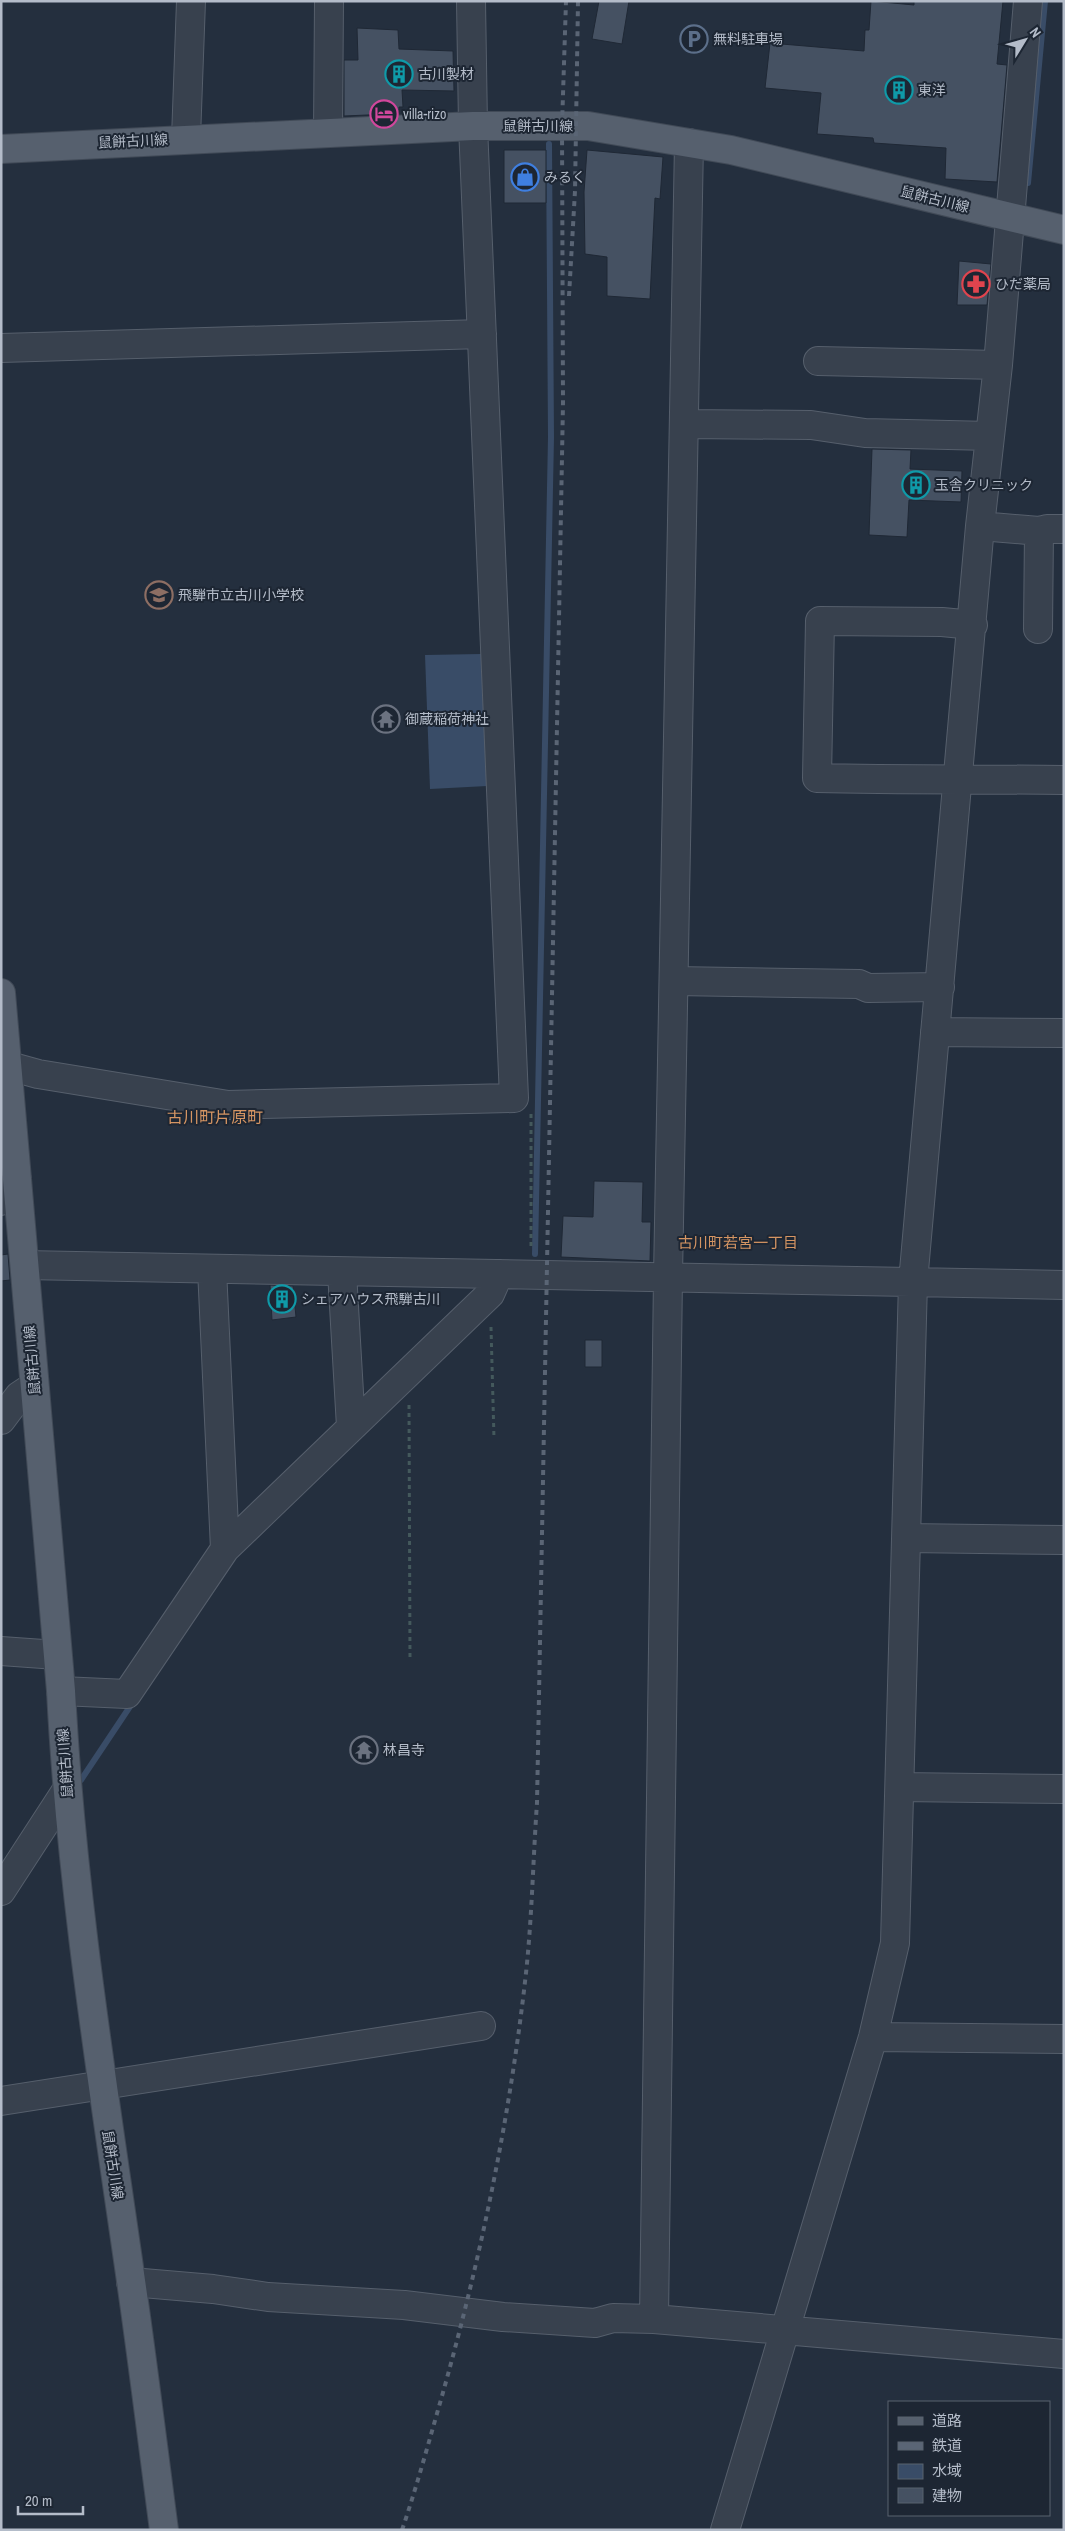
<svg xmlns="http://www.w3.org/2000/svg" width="1065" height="2531" viewBox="0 0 1065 2531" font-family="'Archivo Narrow','Noto Sans JP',sans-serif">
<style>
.water{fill:#394c67}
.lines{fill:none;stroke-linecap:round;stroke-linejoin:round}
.stream{stroke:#394c67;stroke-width:6}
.building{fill:#455162;stroke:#1f2835}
.minor-casing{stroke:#565f6c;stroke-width:30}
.major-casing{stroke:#414a57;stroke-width:30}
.path{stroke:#44595c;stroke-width:3;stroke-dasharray:4 4;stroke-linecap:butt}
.minor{stroke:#38414e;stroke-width:28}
.major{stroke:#56606e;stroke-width:28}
.rail{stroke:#5a6575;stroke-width:4;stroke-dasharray:5 5;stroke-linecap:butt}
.labels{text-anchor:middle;stroke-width:4;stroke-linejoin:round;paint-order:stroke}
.poi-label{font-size:14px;fill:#b4bcc9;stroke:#1d2633;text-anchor:start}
.street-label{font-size:14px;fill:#b4bcc9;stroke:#1d2633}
.neighbourhood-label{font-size:15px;fill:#d59563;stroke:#1d2633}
.quarter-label{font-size:16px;fill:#d59563;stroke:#1d2633}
</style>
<rect width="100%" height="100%" fill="#242f3e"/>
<path class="water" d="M481,654L487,786L430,789L425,655Z"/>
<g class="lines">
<path class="stream" d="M1028,183L1045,1
M535,1254L551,437L549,144
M81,1780L133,1702"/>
</g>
<path class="building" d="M599,1H629L622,44L592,39Z
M871,1L914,5V1H1003L997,64L1007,65L997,182L945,179L946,148L874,143L873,138L817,134L821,93L765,88L770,43L864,51L865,30H869Z
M357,28L398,30L399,49L453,51L454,91L402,90L403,107H399V112H390V114L344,116V60H358Z
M504,150H546V203H504Z
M587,150L663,157L660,199L655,198L650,299L607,296V257L585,254L584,192Z
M959,261L991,264L987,305H957Z
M872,449L911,450L910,469L962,471L961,502L909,500L907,537L869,535Z
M594,1181L643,1182L642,1222H651L650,1261L561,1257L563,1216L593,1217Z
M8,1254L10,1280L1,1281V1255Z
M270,1285L293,1286L296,1317L272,1320Z
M585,1340H602V1367H585Z"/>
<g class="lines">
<g class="minor-casing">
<path id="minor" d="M328,132L329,1
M186,138L191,1
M1,348L482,334
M818,361L998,365
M685,424L811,425L865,433L990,436
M980,526L1039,531L1047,529H1064
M973,625L942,622L820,621L817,778C899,780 981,779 1064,780
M1038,629L1039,531
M675,981L859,984L868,988L940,987
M935,1032L1064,1033
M9,1066L38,1074L228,1105L514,1098L473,126L471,1
M1,1201L17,1180
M25,1265L1064,1285
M212,1269L225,1549
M342,1272L351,1427
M1,1420L19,1396L34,1386
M907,1538L1064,1540
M1,1651L57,1655
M61,1691L127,1694L225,1549L490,1294L499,1274
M900,1787L1064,1789
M1,1891L66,1791
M873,2037L1064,2039
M1,2101L481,2026
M131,2282L213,2289L268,2297L404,2305L503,2317L595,2323L613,2318L654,2319L1064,2354
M654,2319L668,1277L689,143
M725,2530L873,2037L895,1943L913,1282L980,526L998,365L1028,1"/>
</g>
<g class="major-casing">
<path id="major" d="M1,149L473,126H588L731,150L1064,230
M1,993L61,1691C71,1889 103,2085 131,2281C143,2364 153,2447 164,2530"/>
</g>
<path class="path" d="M531,1114V1250
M491,1327L494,1439
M409,1405L410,1658"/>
<use href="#minor" class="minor"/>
<use href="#major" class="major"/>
<path class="rail" d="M569,296L575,191L578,1
M402,2530C417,2486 429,2441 442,2396C481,2257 510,2117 526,1973C532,1917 533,1860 537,1803L563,403L562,126L566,1"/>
</g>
<defs>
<g id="parking-ring" transform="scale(1.4375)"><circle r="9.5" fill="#1d2633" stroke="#5c6f8a" stroke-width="1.5"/><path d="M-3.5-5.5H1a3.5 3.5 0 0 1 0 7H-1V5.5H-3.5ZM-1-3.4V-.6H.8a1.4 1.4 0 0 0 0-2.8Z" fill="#5c6f8a"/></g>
<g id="building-ring" transform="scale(1.4375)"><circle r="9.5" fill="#1d2633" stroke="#0f9aa8" stroke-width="1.5"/><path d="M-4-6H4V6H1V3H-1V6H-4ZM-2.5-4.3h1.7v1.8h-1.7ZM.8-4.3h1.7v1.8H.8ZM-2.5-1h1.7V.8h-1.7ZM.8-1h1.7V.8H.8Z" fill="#0f9aa8"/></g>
<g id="hotel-ring" transform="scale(1.4375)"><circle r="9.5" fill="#1d2633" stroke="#d1479c" stroke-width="1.5"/><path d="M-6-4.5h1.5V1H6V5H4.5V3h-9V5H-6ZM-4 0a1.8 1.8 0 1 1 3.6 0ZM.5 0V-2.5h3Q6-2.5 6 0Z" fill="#d1479c"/></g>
<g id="shop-ring" transform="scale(1.4375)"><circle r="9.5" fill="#1d2633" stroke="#3f7fe0" stroke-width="1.5"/><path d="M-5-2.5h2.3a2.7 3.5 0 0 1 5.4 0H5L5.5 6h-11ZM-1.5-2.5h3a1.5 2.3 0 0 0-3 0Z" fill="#3f7fe0"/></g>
<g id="pharmacy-ring" transform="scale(1.4375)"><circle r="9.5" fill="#1d2633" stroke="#e0444e" stroke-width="1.5"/><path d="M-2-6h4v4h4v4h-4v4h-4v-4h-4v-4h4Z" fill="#e0444e"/></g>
<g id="school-ring" transform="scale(1.4375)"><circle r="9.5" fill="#1d2633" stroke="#8d6e63" stroke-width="1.5"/><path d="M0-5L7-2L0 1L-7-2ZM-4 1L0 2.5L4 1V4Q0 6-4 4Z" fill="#8d6e63"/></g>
<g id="temple-ring" transform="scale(1.4375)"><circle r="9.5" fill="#1d2633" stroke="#6b7280" stroke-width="1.5"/><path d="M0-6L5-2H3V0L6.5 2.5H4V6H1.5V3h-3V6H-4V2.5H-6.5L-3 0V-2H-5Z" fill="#6b7280"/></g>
</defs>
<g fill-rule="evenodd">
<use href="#parking-ring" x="694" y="39"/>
<use href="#building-ring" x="399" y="74"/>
<use href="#building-ring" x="899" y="90"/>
<use href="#hotel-ring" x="384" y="114"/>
<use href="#shop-ring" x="525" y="177"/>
<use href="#pharmacy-ring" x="976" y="284"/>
<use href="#building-ring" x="916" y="485"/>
<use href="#school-ring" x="159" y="595"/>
<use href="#temple-ring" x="386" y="719"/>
<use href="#building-ring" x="282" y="1299"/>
<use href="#temple-ring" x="364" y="1750"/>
</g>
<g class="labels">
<g class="poi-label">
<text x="713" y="44">無料駐車場</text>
<text x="418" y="79">古川製材</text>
<text x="918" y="95">東洋</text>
<text x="403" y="119">villa-rizo</text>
<text x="544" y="182">みるく</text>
<text x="995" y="289">ひだ薬局</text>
<text x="935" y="490">玉舎クリニック</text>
<text x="178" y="600">飛騨市立古川小学校</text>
<text x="405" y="724">御蔵稲荷神社</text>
<text x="301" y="1304">シェアハウス飛騨古川</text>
<text x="383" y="1755">林昌寺</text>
</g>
<g class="street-label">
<text x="538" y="131">鼠餅古川線</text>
<text transform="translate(133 141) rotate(-3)" y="5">鼠餅古川線</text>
<text transform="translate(935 199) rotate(14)" y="5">鼠餅古川線</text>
<text transform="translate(32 1360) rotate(-95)" y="5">鼠餅古川線</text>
<text transform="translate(65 1763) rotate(-94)" y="5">鼠餅古川線</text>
<text transform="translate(113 2165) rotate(81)" y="5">鼠餅古川線</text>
</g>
<g class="neighbourhood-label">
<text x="738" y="1248">古川町若宮一丁目</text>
</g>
<g class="quarter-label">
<text x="215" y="1123">古川町片原町</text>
</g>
</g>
<rect width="1065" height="2531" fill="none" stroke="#b4bcc9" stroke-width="5"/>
<rect x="888" y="2401" width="162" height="115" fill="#1d2633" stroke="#59626f"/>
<rect x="898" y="2417" width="25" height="8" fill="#56606e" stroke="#59626f"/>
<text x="932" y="2426" font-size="15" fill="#b4bcc9">道路</text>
<rect x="898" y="2442" width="25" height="8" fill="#5a6575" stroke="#59626f"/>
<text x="932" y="2451" font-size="15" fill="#b4bcc9">鉄道</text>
<rect x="898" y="2464" width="25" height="15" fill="#394c67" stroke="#59626f"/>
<text x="932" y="2476" font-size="15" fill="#b4bcc9">水域</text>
<rect x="898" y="2488" width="25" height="15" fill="#455162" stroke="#59626f"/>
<text x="932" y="2501" font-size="15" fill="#b4bcc9">建物</text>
<g transform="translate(1025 40) rotate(53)" stroke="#1d2633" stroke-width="4" paint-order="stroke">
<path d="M0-4L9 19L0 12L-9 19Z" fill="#b4bcc9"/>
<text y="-8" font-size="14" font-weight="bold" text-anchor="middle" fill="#b4bcc9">N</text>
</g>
<path d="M18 2506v8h65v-8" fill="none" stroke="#b4bcc9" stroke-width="2.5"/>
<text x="25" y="2506" font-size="15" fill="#b4bcc9" stroke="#1d2633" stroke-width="4" paint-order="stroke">20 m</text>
</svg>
